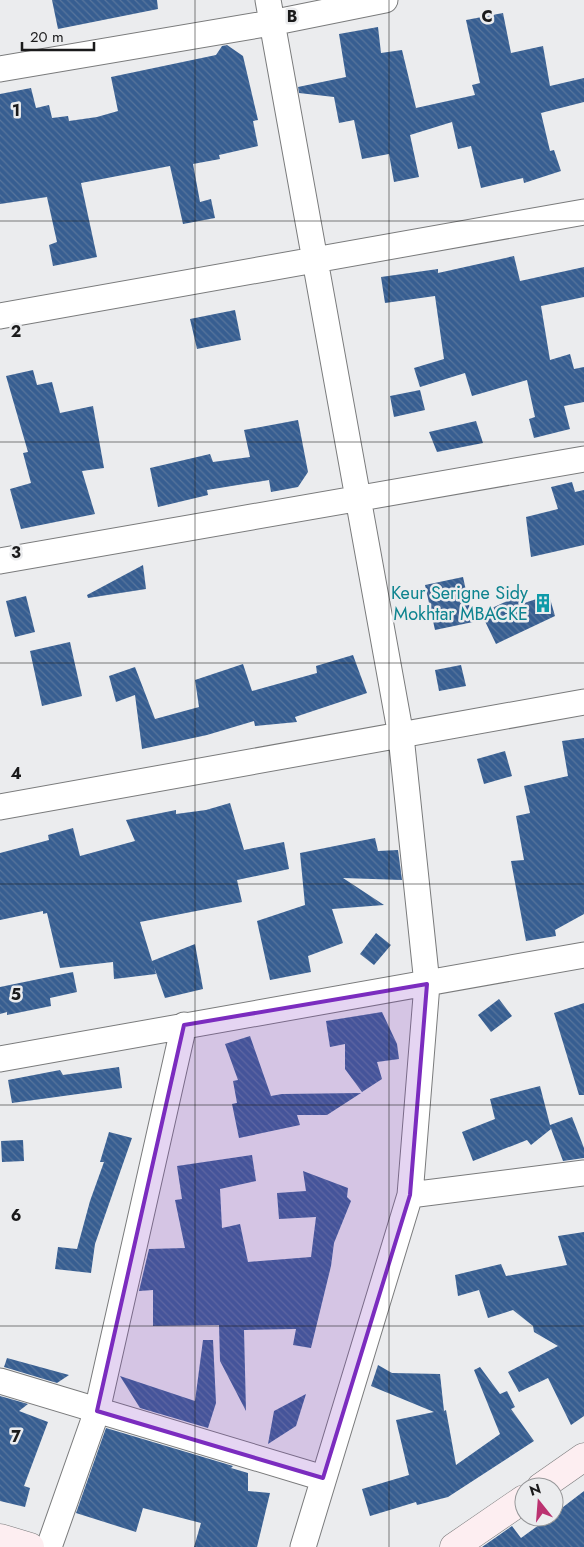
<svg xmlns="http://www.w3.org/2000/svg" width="584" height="1547" viewBox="0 0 584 1547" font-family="Jost,sans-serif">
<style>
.building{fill:url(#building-back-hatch)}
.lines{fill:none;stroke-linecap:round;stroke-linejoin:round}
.street-casing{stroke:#7a7b7c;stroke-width:27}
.secondary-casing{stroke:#7a7b7c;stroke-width:29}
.street{stroke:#fff;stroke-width:25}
.secondary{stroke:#fdeef1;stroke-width:28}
.marked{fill:#7b2cbf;fill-opacity:0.2;stroke:#7b2cbf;stroke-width:4;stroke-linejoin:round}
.grid{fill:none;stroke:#1a1a1b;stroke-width:1;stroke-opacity:0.55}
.labels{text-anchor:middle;stroke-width:5;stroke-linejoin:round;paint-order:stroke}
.culture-label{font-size:18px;fill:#0d838f;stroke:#ebecee;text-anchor:end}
.grid-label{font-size:16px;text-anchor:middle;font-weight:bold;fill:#1a1a1b;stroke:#ebecee;stroke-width:5;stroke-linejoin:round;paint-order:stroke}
</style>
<defs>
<pattern id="building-back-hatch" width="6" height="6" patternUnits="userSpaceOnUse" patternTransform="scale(1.25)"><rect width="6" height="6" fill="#375e91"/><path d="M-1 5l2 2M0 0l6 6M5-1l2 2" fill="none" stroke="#58759c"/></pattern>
</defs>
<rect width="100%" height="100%" fill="#ebecee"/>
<path class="building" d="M52,0H157L158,9L58,29Z
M503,13L511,53L543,46L550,86L584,78V102L541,113L550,151L554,150L561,171L524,183L523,178L481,188L471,146L458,149L452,122L410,135L419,177L394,182L389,154L362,159L354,120L339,123L334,97L299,93L298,87L346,77L339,34L378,27L381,53L402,50L416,108L475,95L472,85L480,83L466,20Z
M227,45L243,56L258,120L253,121L258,146L219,155L220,159L193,164L200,202L211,199L215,218L183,224L170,166L81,183L97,257L53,266L49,245L57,242L47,197L0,204V94L31,88L36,108L49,105L52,118L68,116L69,121L97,117L118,111L111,77L216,55L222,46Z
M514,256L520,281L584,267V297L541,306L550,360L570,354L574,369L584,367V402L564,406L570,429L534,438L529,419L535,417L527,380L472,396L465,373L420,387L414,368L444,359L435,296L385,303L381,277L438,269V273Z
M235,310L241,340L197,349L190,319Z
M33,370L37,385L52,382L60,413L93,406L104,468L82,471L95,514L21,529L10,489L31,483L23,453L28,452L6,376Z
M420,390L425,410L394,417L390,396Z
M298,420L308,472L298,487L271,492L269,480L207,490L208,495L158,507L150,468L210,454L213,462L250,457L244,430Z
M476,421L483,443L437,452L429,432Z
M572,482L575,492L584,490V545L531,557L526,517L558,509L551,487Z
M143,565L146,589L88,598L87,595Z
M463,577L473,622L435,630L425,585Z
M549,595L555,616L496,644L481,613L518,596L521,604Z
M26,596L35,632L15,637L6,601Z
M70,642L82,696L42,706L30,651Z
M353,655L367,693L295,717L297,722L255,726L254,721L207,735L142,749L135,695L116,702L109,676L135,667L155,719L199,707L195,680L243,664L252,691L317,673L316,666Z
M461,665L466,686L439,691L435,670Z
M584,738V914L555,930L556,936L526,941L511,861L524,860L516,816L530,813L524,786L568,776L562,741Z
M505,751L512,776L484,784L477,759Z
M230,803L244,850L284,842L289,869L237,880L242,902L140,922L152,961L195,944L203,989L165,998L154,967L156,974L114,979L113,962L60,968L47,913L43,914V911L0,920V853L49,840L48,835L73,828L80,856L135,841L126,820L176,810V814L206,810Z
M375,838L378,851L398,850L402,880L343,878L384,905L332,909L343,943L308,956L311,972L270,980L257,921L305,905L300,853Z
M376,933L391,945L374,965L360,954Z
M73,972L77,992L50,998L51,1006L7,1015V1012L0,1014V987Z
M499,999L512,1016L491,1032L478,1015Z
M584,1003V1095H579L554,1013Z
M382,1012L397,1044L399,1059L377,1062L382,1079L362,1092L345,1069V1044L330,1047L326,1021Z
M250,1036L271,1096L282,1094L361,1093L327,1115H297L300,1125L239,1138L232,1104L237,1103L233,1081L238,1080L225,1044Z
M119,1067L122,1088L12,1103L8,1080L60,1070L63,1075Z
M540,1086L550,1125L572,1117L584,1148V1158L563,1161L550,1126L551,1129L531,1145L527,1140L473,1161L462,1132L495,1119L490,1099Z
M109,1132L132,1138L95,1244L91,1273L55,1269L58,1247L77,1249L90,1201L104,1162H100Z
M23,1140L24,1161L2,1162L1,1141Z
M252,1155L256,1181L220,1189L222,1228L240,1224L248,1262L311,1257L316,1217L279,1219L277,1193L306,1191L303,1171L348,1188L347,1197L351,1201L334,1243L331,1266L311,1348L293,1345L296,1329L244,1330L246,1411L220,1361L219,1325L153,1326V1290L139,1291L149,1249L185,1248L175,1200L182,1199L177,1166Z
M584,1232V1416L571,1425L548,1378L519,1392L508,1372L558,1346L534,1332L533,1326L513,1310L488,1318L479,1290L458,1296L455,1275L501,1264L506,1276L567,1265L558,1236Z
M203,1340H213L216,1403L208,1428L140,1408L120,1376L195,1401Z
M7,1358L69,1375L57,1383L4,1367Z
M378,1365L392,1373L440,1374L444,1411L446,1410L456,1465L500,1434L474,1370L480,1367L500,1394L507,1391L515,1407L511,1409L534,1441L448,1497L417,1505L416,1502L370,1516L362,1489L409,1475L396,1420L434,1412L371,1386Z
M306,1394L296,1426L268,1444L274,1411Z
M0,1396L28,1404L19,1411L48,1422L24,1486L30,1488L25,1507L0,1501Z
M106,1428L233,1466L231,1468L248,1473V1491L270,1493L257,1547H194L201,1523L143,1508L136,1532L76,1513Z
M584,1491V1547H482L512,1526L521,1538L550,1517H554V1514Z"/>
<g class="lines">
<g class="street-casing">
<path id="street" d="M268,0L401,736L427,984L410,1195L303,1547
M0,69L271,23L385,0
M0,316L584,212
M0,561L584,459
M0,807L584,702
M0,1059L584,955
M410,1195L584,1173
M0,1381L323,1478
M49,1547L97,1411L184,1025"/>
</g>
<g class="secondary-casing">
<path id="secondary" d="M541,1487L584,1457
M0,1538L30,1547
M454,1547L524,1499"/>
</g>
<use href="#street" class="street"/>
<use href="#secondary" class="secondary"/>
</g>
<path class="marked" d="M427,984L410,1195L323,1478L97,1411L184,1025Z"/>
<path class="grid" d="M195,0V1547M389,0V1547M0,221H584M0,442H584M0,663H584M0,884H584M0,1105H584M0,1326H584"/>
<defs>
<g id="building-bare" transform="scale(1.5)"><path d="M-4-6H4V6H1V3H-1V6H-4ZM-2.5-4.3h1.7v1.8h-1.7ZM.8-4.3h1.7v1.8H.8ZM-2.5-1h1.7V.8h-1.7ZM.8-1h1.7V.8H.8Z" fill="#0f9aa8" stroke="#ebecee" stroke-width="2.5" paint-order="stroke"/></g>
</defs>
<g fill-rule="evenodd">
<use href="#building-bare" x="543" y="603"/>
</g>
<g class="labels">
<g class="culture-label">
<text x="528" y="599">Keur Serigne Sidy<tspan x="528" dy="21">Mokhtar MBACKE</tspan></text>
</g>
</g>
<g class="grid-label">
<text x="292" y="22">B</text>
<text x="487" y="22">C</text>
<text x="16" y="116">1</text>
<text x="16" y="337">2</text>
<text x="16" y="558">3</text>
<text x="16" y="779">4</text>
<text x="16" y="1000">5</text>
<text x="16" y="1221">6</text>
<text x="16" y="1442">7</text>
</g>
<g transform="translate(539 1502) rotate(343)"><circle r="24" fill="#ebecee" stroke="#97989a"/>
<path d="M0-4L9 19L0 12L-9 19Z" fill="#bb3270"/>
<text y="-8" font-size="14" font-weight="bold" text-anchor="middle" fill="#1a1a1b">N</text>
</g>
<path d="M22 42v8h72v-8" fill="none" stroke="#1a1a1b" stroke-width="2.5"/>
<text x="30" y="42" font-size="15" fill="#1a1a1b" stroke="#ebecee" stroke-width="4" paint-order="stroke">20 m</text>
</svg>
